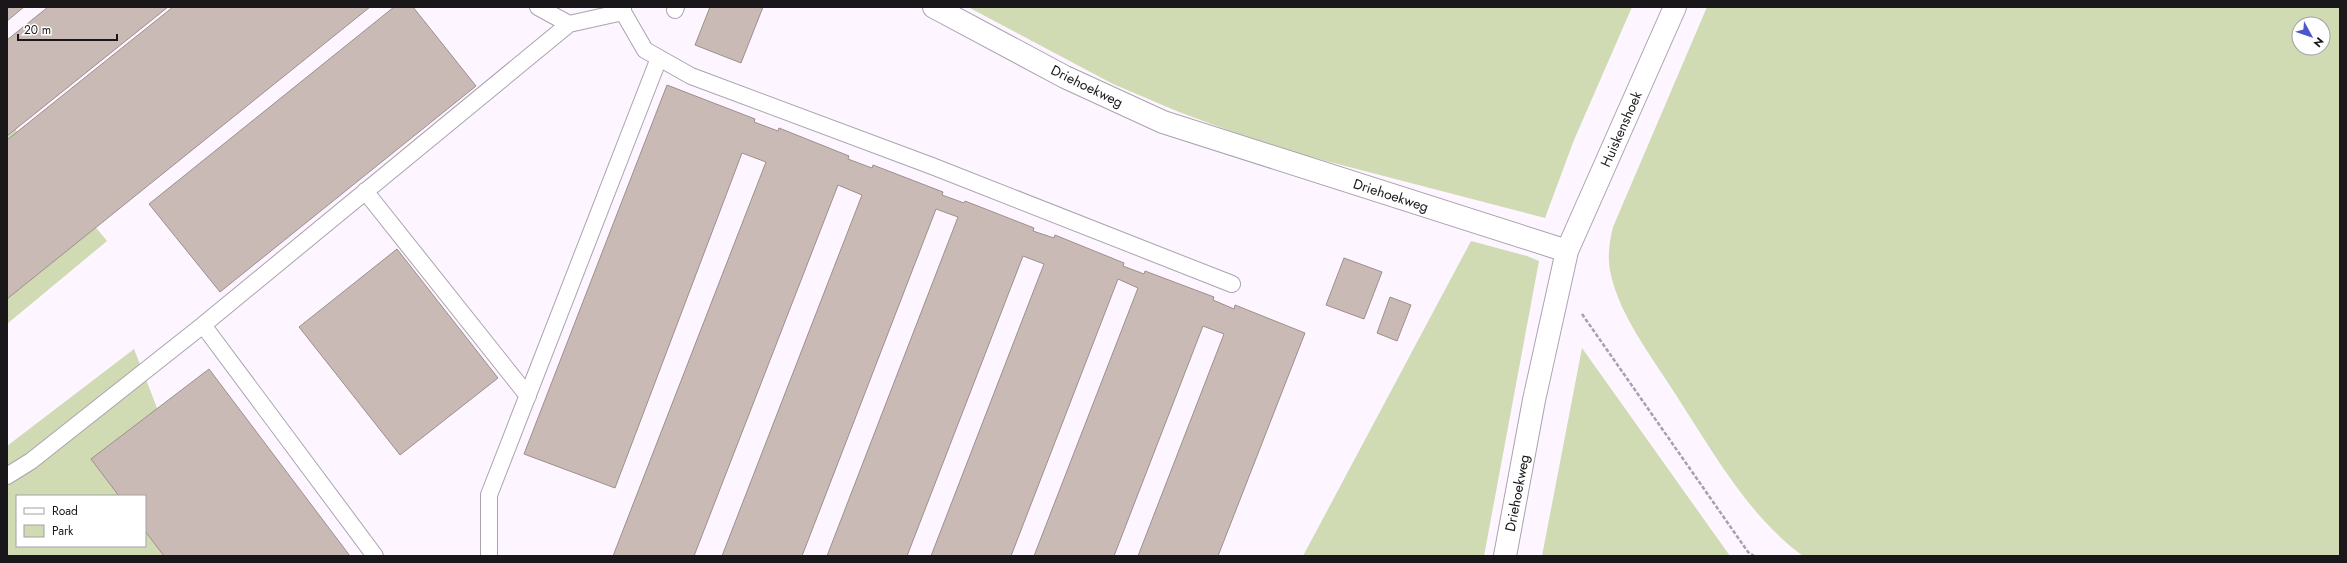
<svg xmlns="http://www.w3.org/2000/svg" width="2347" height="563" viewBox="0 0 2347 563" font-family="Jost,sans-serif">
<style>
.green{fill:#d0dbb4;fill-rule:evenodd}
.building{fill:#cabab6;stroke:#9e8f8b}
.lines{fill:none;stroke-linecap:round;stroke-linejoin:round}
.lane-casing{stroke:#aba2ae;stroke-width:18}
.street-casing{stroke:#aba2ae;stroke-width:24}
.path{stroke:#a7a1a9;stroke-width:2.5;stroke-dasharray:4 2;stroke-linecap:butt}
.lane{stroke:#fff;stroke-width:16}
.street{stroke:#fff;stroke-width:22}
.labels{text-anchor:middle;stroke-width:3;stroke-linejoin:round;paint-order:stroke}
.street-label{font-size:14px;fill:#1a171b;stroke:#fff}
</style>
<rect width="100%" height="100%" fill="#fdf5ff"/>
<path class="green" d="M968,7H1632L1574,140L1545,218L1276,148L1179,112L1113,84Z
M1707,7H2340V556H1803C1747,515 1712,450 1674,392C1652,357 1620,316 1611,275C1607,259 1609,243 1613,227ZM2299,24H2323V48H2299Z
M7,119L107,241L7,324Z
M1471,241L1527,256L1539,261L1484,556H1303Z
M1582,348L1730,556H1542Z
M134,349L215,556H7V446ZM17,496H145V546H17Z"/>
<path class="building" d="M7,7H24L7,21Z
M48,7H168L7,136V40Z
M173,7H370L7,299V140Z
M394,7H413L476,86L220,292L149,204Z
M710,7H763L741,63L695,45Z
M667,85L755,119L754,122L778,131L779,128L849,156L848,159L872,168L873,165L943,192L942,195L964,203L965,201L1034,228L1033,231L1054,238L1055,235L1124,263L1123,266L1144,274L1145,271L1214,297L1213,300L1234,309L1235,305L1305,333L1218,556H1138L1224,334L1203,326L1114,556H1034L1138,288L1118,279L1011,556H931L1044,264L1023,256L907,556H827L958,217L936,209L802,556H722L862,195L838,185L694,556H613L766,162L742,153L615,488L524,454Z
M397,249L498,378L400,455L299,327Z
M1344,258L1382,272L1364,319L1326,305Z
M1390,297L1411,305L1397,341L1377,333Z
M209,369L350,556H164L145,531V496H119L91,459Z"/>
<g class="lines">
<g class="lane-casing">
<path id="lane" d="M538,7L569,24
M623,7V12L645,50L691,76L932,166L1232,284
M675,10L676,7
M365,191L528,396
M7,476L31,461L203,325
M375,556L203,325L569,24L623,12
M489,556V495L659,58"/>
</g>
<g class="street-casing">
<path id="street" d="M934,7L1065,77L1163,122L1567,251
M1505,556L1534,400L1567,251L1675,7"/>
</g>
<path class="path" d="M1582,314L1748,552L1754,556"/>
<use href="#lane" class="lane"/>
<use href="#street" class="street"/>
</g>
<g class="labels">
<g class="street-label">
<text transform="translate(1087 86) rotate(26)" y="5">Driehoekweg</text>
<text transform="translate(1621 129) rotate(-66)" y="5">Huiskenshoek</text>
<text transform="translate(1391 195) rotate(18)" y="5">Driehoekweg</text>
<text transform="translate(1517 493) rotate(-79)" y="5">Driehoekweg</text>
</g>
</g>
<rect width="2347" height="563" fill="none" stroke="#1a171b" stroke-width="16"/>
<rect x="16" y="495" width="130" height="52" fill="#ffffff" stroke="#a3a2a4"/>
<rect x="24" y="508" width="20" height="6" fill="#ffffff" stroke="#a3a2a4"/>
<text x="52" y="515" font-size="12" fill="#1a171b">Road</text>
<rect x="24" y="525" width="20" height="12" fill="#d0dbb4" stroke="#a3a2a4"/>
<text x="52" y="535" font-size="12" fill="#1a171b">Park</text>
<g transform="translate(2311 36) rotate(130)"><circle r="19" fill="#ffffff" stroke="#a3a2a4"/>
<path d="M0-3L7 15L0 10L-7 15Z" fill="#4c57cd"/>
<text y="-6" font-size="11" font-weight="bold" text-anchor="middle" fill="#1a171b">N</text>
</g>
<path d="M18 34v6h99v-6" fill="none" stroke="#1a171b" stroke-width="2"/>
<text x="24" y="34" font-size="12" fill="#1a171b" stroke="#ffffff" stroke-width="3" paint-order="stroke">20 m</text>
</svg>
